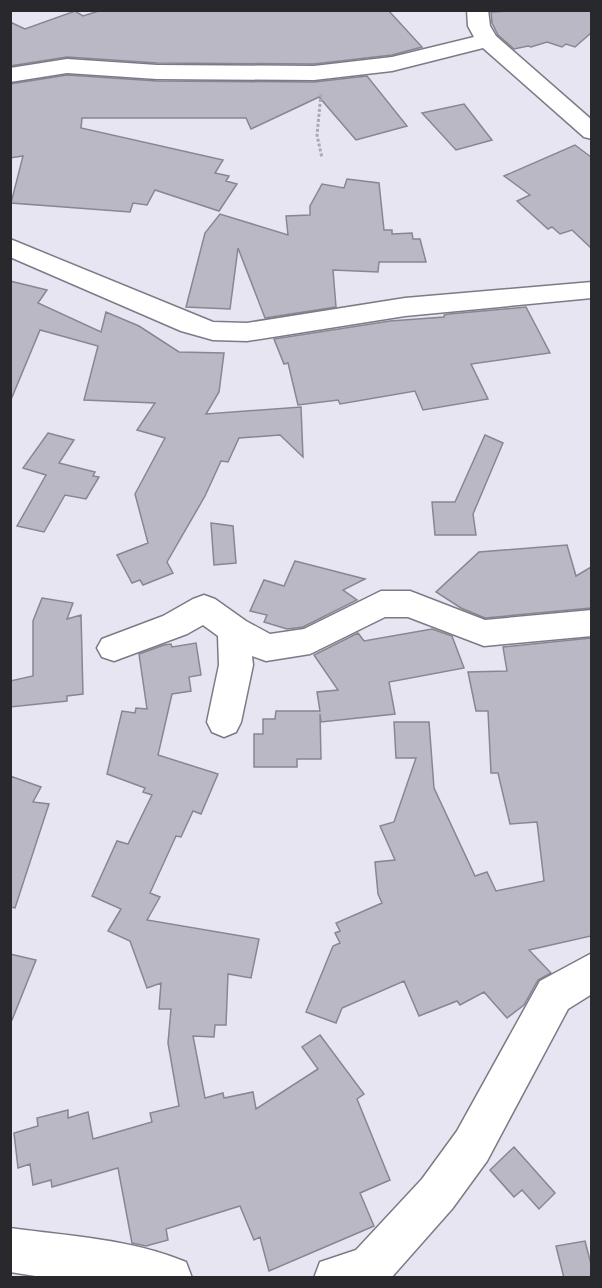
<svg xmlns="http://www.w3.org/2000/svg" width="602" height="1288" viewBox="0 0 602 1288" font-family="Karla,sans-serif">
<style>
.building{fill:#b9b8c4;stroke:#878792;stroke-width:1.5}
.lines{fill:none;stroke-linecap:round;stroke-linejoin:round}
.minor-casing{stroke:#7b7b86;stroke-width:3}
.path{stroke:#abaab4;stroke-width:3;stroke-dasharray:3 2;stroke-linecap:butt}
.minor{fill:#fff;fill-rule:evenodd}
</style>
<rect width="100%" height="100%" fill="#e6e5f1"/>
<path class="building" d="M102,10H388L422,47L392,55L314,64L157,63L67,57L10,66V22L25,29L75,11L83,16Z
M531,10H591V33L575,47L566,44L562,47L547,42L531,47L528,46L514,49L498,35L492,23L491,12Z
M67,75L157,81L314,82L367,76L407,126L356,140L319,97L251,129L246,118H82L81,128L223,160L215,173L229,176L226,181L237,184L219,211L155,190L147,205L133,203L130,212L11,203L23,156L10,158V84Z
M464,104L492,140L456,150L422,113Z
M575,145L591,157V248L572,230L560,234L552,227L548,229L517,201L530,195L504,176Z
M347,179L379,183L384,230H392V234L412,233L413,239H420L426,262H379L378,272L333,270L336,307L265,318L238,248L230,309L186,307L205,233L220,214L288,235L286,216L310,215V206L322,184L344,188Z
M10,281L47,290L38,303L101,332L106,312L139,326L179,352L224,353L219,392L206,414L301,407L303,457L280,435L239,438L228,462L221,461L205,496L167,562L173,573L143,585L140,580L132,583L117,555L148,543L135,494L165,438L137,430L155,403L84,400L98,346L40,330L10,402Z
M526,307L550,353L471,364L488,399L423,410L415,391L340,404L338,400L298,405L288,363L284,364L274,339L390,321L444,317V315L449,314Z
M48,433L74,440L59,463L95,472L93,476L99,477L86,499L65,495L44,532L17,526L46,475L23,468Z
M485,435L503,443L473,514L476,535H435L432,502H455Z
M211,523L233,526L236,563L214,565Z
M567,545L576,576L591,567V608L485,618L461,608L436,592L479,552Z
M295,561L365,579L343,590L357,600L303,627L287,629L264,622L267,615L250,611L264,580L284,586Z
M42,598L73,603L67,619L81,615L83,694L67,696V701L10,707V681L33,676V621Z
M432,629L452,636L464,668L389,682L395,714L321,722L320,714L321,759H297V767H254V734H263V719H275L276,711H320L317,692L338,690L314,655L358,633L364,641Z
M591,638V936L529,950L551,973L538,980L524,1005L507,1018L484,992L460,1005L457,1001L419,1016L404,981L342,1008L336,1023L306,1012L333,946L340,943L335,933L340,931L336,923L382,903L378,894L375,862L395,860L380,826L394,822L416,758H396L394,722H429L434,788L475,876L487,872L496,891L544,881L537,822L510,824L498,773H491L488,711H476L468,672L507,671L503,647Z
M196,643L201,675L189,677L191,691L172,694L158,755L218,774L201,814L193,811L181,837L176,836L150,893L160,897L147,920L259,939L251,978L228,974L226,1025H215L214,1037L193,1036L205,1098L223,1093L224,1098L253,1092L256,1109L318,1069L302,1047L320,1035L364,1094L357,1099L390,1180L360,1193L374,1226L269,1271L260,1237L254,1240L240,1206L166,1229L168,1240L146,1246L132,1243L118,1168L52,1187L51,1180L33,1185L30,1164L18,1168L14,1133L38,1126L37,1118L68,1110V1118L88,1112L93,1139L152,1122L150,1113L179,1106L168,1043L171,1009H159L161,983L147,988L130,941L108,931L121,909L92,896L117,841L128,844L152,795L143,792L145,788L107,774L122,711L135,713L136,708L147,709L139,654L164,645L171,644L172,647Z
M10,776L41,787L33,802L49,804L15,908L10,907Z
M10,954L36,960L12,1020H10Z
M514,1147L555,1193L539,1209L522,1190L514,1197L490,1170Z
M585,1241L591,1264V1278H564L556,1246Z"/>
<g class="lines">
<g class="minor-casing">
<path id="minor" d="M467,10H488L490,26L496,36L592,120V139L584,137L483,48L392,71L314,80L157,79L67,73L10,82V68L67,59L157,65L314,66L392,57L474,37L468,26Z
M10,239L213,322L247,323L405,298L592,282V298L405,316L247,341L213,340L181,331L10,257Z
M381,591H410L485,620L592,610V636L484,646L408,617H385L310,654L266,661L252,656L253,665L241,722L236,732L224,737L212,732L207,722L219,665L218,636L203,625L187,634L114,661L102,657L97,648L102,639L163,616L193,599L204,595L215,599L246,621L270,634L304,629Z
M592,953V994L568,1009L487,1161L452,1209L391,1278H314L320,1262L356,1250L422,1179L457,1131L540,981Z
M10,1228C69,1236 131,1239 186,1262L192,1278H48L10,1272Z"/>
</g>
<path class="path" d="M321,94L317,135L322,158"/>
<use href="#minor" class="minor"/>
</g>
<rect width="602" height="1288" fill="none" stroke="#29292d" stroke-width="24"/>
</svg>
